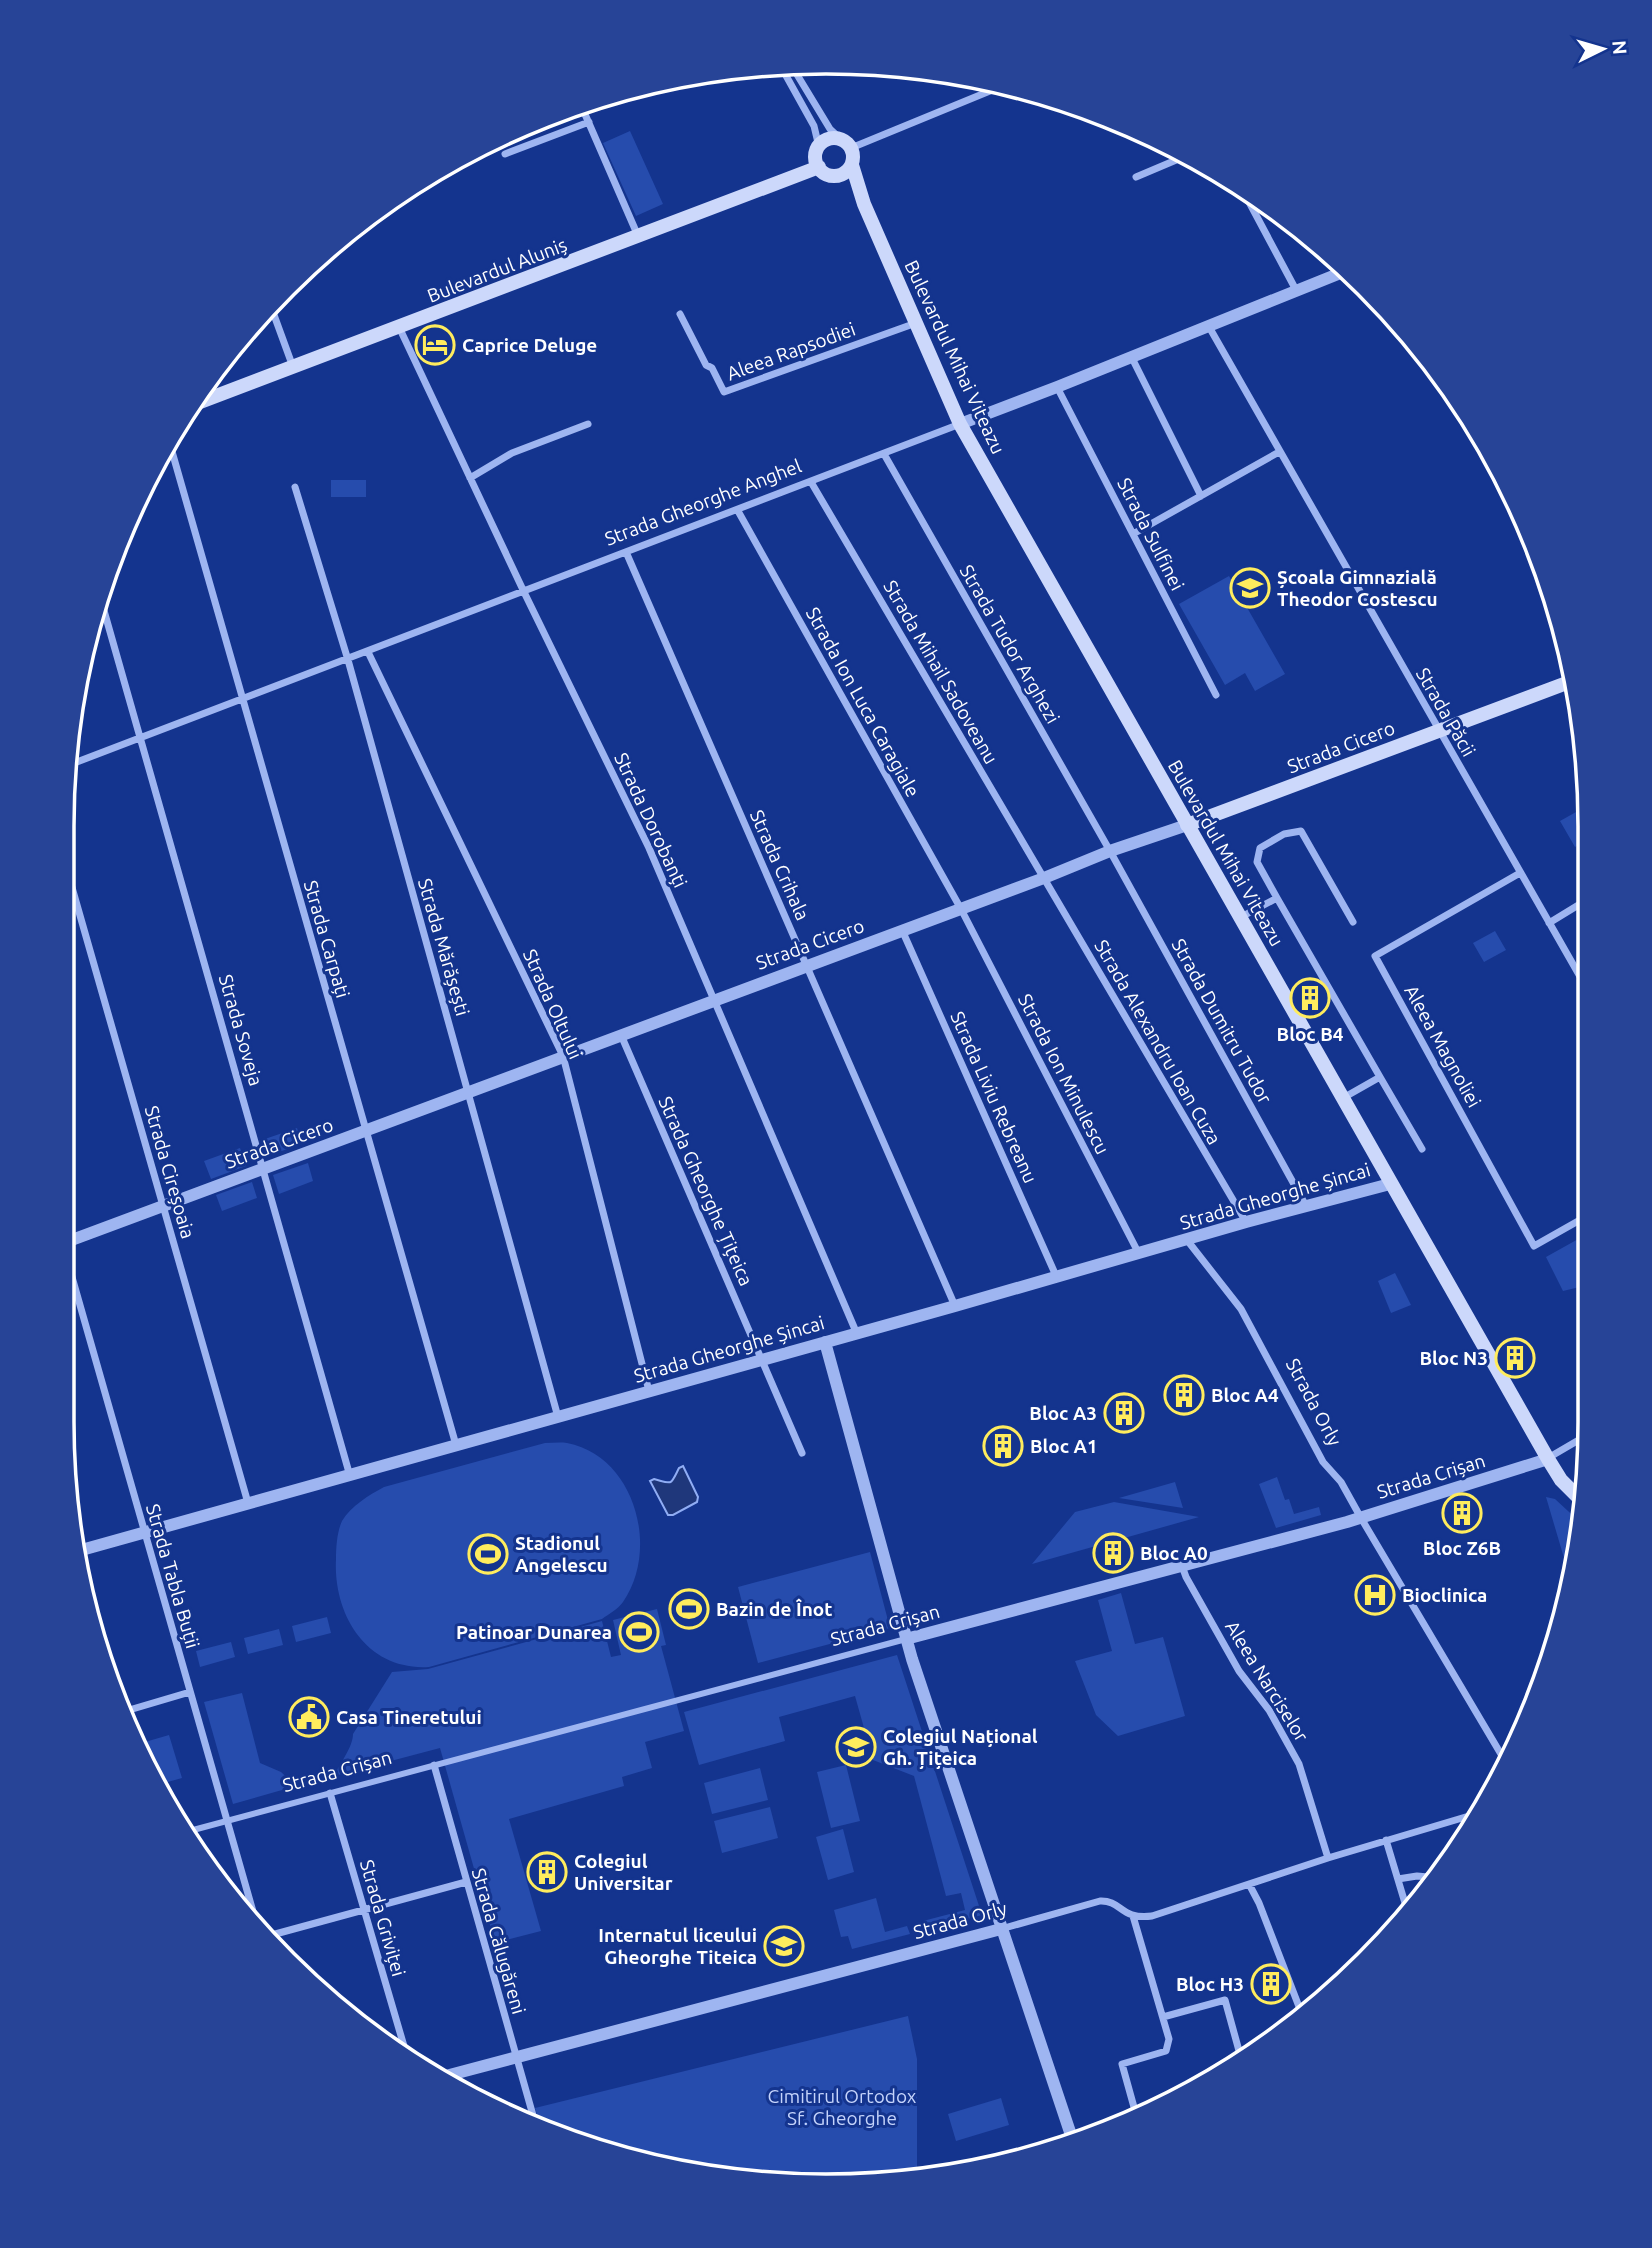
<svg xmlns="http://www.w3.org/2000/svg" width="1652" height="2248" viewBox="0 0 1652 2248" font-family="Ubuntu,sans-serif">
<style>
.green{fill:#264cad}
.water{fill:#1f377b;stroke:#90adf4;stroke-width:2}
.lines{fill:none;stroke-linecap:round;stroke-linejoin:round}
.pedestrian{stroke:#9eb5f1;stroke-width:6}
.minor{stroke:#9eb5f1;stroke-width:7}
.tertiary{stroke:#9eb5f1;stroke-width:12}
.secondary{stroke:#ccd8fb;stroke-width:14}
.labels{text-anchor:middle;stroke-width:6;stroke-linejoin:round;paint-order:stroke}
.street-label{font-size:19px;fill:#fff;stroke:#14348e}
.poi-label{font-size:19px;font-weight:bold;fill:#fff;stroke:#14348e;text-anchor:start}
.park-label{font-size:19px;fill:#c5d4fc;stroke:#14348e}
.rim{fill:none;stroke:#fff;stroke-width:3.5}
</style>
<rect width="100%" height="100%" fill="#14348e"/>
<path class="green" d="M630,131L663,204L636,216L603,143Z
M331,480H366V497H331Z
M1229,576L1285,674L1255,691L1245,673L1225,685L1179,604Z
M1585,807V841L1575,847L1560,821Z
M1495,931L1506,950L1484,962L1473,943Z
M297,1128L302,1144L267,1156L262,1140Z
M240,1148L246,1166L211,1179L204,1161Z
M308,1163L313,1181L279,1194L273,1175Z
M252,1182L257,1198L222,1211L216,1195Z
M1580,1238L1588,1252V1285L1563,1291L1546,1257Z
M1395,1273L1411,1305L1391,1313L1378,1281Z
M545,1443C552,1443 560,1442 567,1443C635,1456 660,1549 623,1602C618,1609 609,1614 602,1619L429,1667C367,1671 333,1615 336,1559C336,1547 337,1532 342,1521C351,1506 369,1495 384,1487Z
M1277,1477L1285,1500L1289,1499L1294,1514L1319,1507L1321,1515L1276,1528L1259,1484Z
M1175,1482L1183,1508L1119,1498Z
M1546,1497L1555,1499L1581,1523L1575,1555L1564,1558Z
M1114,1502L1199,1517L1032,1564L1075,1512Z
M870,1552L890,1628L758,1663L738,1587Z
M1121,1593L1135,1644L1163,1637L1185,1716L1118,1736L1096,1715L1075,1661L1112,1651L1098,1600Z
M657,1609L666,1645L661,1646L684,1731L645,1742L652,1768L622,1777L624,1786L509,1819L541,1931L495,1943L440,1748L334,1776C340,1763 353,1747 353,1734L392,1672L428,1669L602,1621L611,1657L621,1655L613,1620Z
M327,1617L331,1633L296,1642L292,1626Z
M279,1629L283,1645L248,1654L244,1638Z
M231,1642L235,1657L200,1667L196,1651Z
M897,1655L982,1915L926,1930L923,1921L965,1910L961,1893L946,1896L914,1776L873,1760L855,1696L779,1717L785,1741L699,1765L684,1712Z
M242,1693L260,1763L281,1772L296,1786L233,1804L204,1702Z
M169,1735L182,1778L157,1785L145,1742Z
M846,1765L860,1821L831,1828L817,1772Z
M760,1768L768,1800L712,1814L704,1783Z
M770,1807L778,1838L722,1853L714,1821Z
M843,1829L854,1872L828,1880L816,1837Z
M876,1898L885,1932L907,1926L910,1934L852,1949L848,1936L841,1937L834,1910Z
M908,2016L917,2059V2180H726L628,2161L541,2128L535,2108Z
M1001,2098L1009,2125L956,2141L948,2114Z"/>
<path class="water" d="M683,1466L698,1497L697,1502L673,1515H668L650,1481L654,1479C673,1484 670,1486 679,1468Z"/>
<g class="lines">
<path class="pedestrian" d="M182,1833L906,1639"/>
<path class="minor" d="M779,63L814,126L819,147
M790,63L830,129L842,140
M581,105L638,236
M851,148L1002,86
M505,154L589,122
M1136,177L1188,155
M1241,187L1296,290
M270,304L293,367
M680,314L706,365L712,368L724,392L916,323
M1208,325L1586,987
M399,327L524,592L649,848L857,1334
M1132,358L1201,496
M1057,387L1216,695
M169,441L456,1445
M884,454L1110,851L1306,1206
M470,478L512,453L588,424
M811,482L1246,1222
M295,487L348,660L558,1417
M738,511L961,909L1139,1254
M1133,534L1279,452
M626,552L955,1306
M99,593L350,1476
M368,652L563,1056L649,1391
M69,765L960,424
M61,849L248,1503
M1520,873L1375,956L1534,1246L1587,1216
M1277,898L1257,862L1260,848L1284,834L1301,831L1353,922
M1241,917L1277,898L1380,1077
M1549,923L1585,901
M902,930L1057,1278
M621,1035L802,1453
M1343,1098L1380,1077L1422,1149
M1187,1240L1241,1309L1323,1462L1341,1482L1361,1518L1508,1766
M62,1242L256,1922
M1548,1458L1589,1434
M1182,1566L1186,1577L1239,1671L1269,1710L1299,1764L1328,1858
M119,1713L190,1692
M434,1765L536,2126
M330,1793L406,2053
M1386,1840L1408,1913
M1398,1879L1417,1876L1439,1878
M1249,1884L1259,1903L1303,2017
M1133,1916L1169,2039L1166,2051L1122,2064L1137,2118
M1001,1929L1100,1901C1122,1900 1120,1920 1152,1916L1328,1858L1479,1813
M268,1936L466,1882
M1163,2017L1225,2000L1241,2058"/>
<path class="tertiary" d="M960,424L1057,387L1348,270
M61,1244L1044,878L1110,851L1187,825
M825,1342L912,1659L1073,2141
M78,1551L955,1306L1246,1222L1390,1184
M906,1639L1347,1522L1548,1459
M442,2077L1001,1929"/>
<path class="secondary" d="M815 157a19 19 0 1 1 38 0a19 19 0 1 1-38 0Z
M852,165L864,204L960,424L1548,1459L1561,1480L1584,1503
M187,407L819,167
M1187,825L1572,681"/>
</g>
<defs>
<g id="hotel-ring" transform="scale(2.0125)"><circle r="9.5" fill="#14348e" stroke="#ffec5d" stroke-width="1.5"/><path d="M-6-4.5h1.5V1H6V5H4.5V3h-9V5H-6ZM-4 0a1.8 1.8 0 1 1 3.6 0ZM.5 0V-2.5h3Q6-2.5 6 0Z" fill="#ffec5d"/></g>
<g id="school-ring" transform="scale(2.0125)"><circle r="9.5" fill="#14348e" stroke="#ffec5d" stroke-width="1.5"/><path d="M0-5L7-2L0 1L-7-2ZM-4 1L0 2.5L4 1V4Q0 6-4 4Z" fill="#ffec5d"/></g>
<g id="building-ring" transform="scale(2.0125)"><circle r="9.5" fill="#14348e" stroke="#ffec5d" stroke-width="1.5"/><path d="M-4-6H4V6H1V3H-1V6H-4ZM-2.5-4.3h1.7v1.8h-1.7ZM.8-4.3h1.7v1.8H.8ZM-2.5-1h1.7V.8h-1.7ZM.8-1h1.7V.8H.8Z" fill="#ffec5d"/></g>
<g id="stadium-ring" transform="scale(2.0125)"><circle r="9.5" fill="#14348e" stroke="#ffec5d" stroke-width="1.5"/><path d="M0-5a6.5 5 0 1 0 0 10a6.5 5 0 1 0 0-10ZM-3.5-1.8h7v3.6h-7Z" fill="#ffec5d"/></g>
<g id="hospital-ring" transform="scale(2.0125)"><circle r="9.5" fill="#14348e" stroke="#ffec5d" stroke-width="1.5"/><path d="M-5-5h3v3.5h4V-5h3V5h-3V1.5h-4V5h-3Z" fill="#ffec5d"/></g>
<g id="civic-ring" transform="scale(2.0125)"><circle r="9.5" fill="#14348e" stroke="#ffec5d" stroke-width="1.5"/><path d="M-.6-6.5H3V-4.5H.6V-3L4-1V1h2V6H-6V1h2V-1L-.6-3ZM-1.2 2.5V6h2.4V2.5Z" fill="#ffec5d"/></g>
</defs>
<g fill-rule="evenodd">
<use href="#hotel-ring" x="435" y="345"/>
<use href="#school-ring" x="1250" y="588"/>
<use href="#building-ring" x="1310" y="998"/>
<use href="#building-ring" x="1515" y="1358"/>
<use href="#building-ring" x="1184" y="1395"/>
<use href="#building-ring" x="1124" y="1413"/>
<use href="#building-ring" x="1003" y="1446"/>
<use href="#building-ring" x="1462" y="1513"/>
<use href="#building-ring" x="1113" y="1553"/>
<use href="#stadium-ring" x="488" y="1554"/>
<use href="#hospital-ring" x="1375" y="1595"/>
<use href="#stadium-ring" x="689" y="1609"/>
<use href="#stadium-ring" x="639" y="1632"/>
<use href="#civic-ring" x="309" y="1717"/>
<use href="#school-ring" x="856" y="1747"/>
<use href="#building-ring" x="547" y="1872"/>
<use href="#school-ring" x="784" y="1946"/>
<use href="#building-ring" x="1271" y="1984"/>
</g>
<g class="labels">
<g class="street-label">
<text transform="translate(497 270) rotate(-21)" y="7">Bulevardul Aluniș</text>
<text transform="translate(791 351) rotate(-20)" y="7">Aleea Rapsodiei</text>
<text transform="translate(955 357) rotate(65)" y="7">Bulevardul Mihai Viteazu</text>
<text transform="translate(703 502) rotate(-21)" y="7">Strada Gheorghe Anghel</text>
<text transform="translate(1151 534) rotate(63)" y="7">Strada Sulfinei</text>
<text transform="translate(1010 644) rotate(60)" y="7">Strada Tudor Arghezi</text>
<text transform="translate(941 672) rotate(60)" y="7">Strada Mihail Sadoveanu</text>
<text transform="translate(863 702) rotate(61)" y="7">Strada Ion Luca Caragiale</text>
<text transform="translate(1446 712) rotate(60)" y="7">Strada Păcii</text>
<text transform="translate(1341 747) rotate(-21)" y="7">Strada Cicero</text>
<text transform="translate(651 820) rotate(65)" y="7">Strada Dorobanți</text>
<text transform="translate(1226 853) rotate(60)" y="7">Bulevardul Mihai Viteazu</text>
<text transform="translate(780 865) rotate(66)" y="7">Strada Crihala</text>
<text transform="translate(327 939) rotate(74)" y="7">Strada Carpați</text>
<text transform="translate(810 944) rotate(-20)" y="7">Strada Cicero</text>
<text transform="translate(444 947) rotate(74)" y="7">Strada Mărășești</text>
<text transform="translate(553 1004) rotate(66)" y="7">Strada Oltului</text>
<text transform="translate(1222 1021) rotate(61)" y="7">Strada Dumitru Tudor</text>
<text transform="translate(241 1030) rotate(74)" y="7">Strada Soveja</text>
<text transform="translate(1158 1042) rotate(60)" y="7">Strada Alexandru Ioan Cuza</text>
<text transform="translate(1443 1046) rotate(61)" y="7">Aleea Magnoliei</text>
<text transform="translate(1064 1074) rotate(63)" y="7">Strada Ion Minulescu</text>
<text transform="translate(994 1097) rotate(66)" y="7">Strada Liviu Rebreanu</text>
<text transform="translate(279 1143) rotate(-20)" y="7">Strada Cicero</text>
<text transform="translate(170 1172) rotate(74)" y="7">Strada Cireșoaia</text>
<text transform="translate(706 1191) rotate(66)" y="7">Strada Gheorghe Țițeica</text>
<text transform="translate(1275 1196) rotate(-16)" y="7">Strada Gheorghe Șincai</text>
<text transform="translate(729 1349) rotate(-16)" y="7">Strada Gheorghe Șincai</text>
<text transform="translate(1314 1402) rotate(62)" y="7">Strada Orly</text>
<text transform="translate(1431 1476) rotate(-17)" y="7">Strada Crișan</text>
<text transform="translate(173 1576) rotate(74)" y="7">Strada Tabla Buții</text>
<text transform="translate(885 1625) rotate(-15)" y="7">Strada Crișan</text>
<text transform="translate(1267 1681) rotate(58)" y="7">Aleea Narciselor</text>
<text transform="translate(337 1771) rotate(-15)" y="7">Strada Crișan</text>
<text transform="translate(383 1918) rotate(74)" y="7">Strada Griviței</text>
<text transform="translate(960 1920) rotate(-15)" y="7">Strada Orly</text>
<text transform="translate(499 1941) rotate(74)" y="7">Strada Călugăreni</text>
</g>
<g class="poi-label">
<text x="462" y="352">Caprice Deluge</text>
<text x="1277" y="584">Școala Gimnazială<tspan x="1277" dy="22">Theodor Costescu</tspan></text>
<text x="1310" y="1041" text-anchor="middle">Bloc B4</text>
<text x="1488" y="1365" text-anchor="end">Bloc N3</text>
<text x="1211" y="1402">Bloc A4</text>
<text x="1097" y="1420" text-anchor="end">Bloc A3</text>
<text x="1030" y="1453">Bloc A1</text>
<text x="515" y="1550">Stadionul<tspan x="515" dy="22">Angelescu</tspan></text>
<text x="1462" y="1555" text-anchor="middle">Bloc Z6B</text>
<text x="1140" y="1560">Bloc A0</text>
<text x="1402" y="1602">Bioclinica</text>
<text x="716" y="1616">Bazin de Înot</text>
<text x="612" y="1639" text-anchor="end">Patinoar Dunarea</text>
<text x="336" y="1724">Casa Tineretului</text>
<text x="883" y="1743">Colegiul Național<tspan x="883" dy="22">Gh. Țițeica</tspan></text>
<text x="574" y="1868">Colegiul<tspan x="574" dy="22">Universitar</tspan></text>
<text x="757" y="1942" text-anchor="end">Internatul liceului<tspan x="757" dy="22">Gheorghe Titeica</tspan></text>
<text x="1244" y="1991" text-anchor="end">Bloc H3</text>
</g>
<g class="park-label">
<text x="842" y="2103">Cimitirul Ortodox<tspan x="842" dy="22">Sf. Gheorghe</tspan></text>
</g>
</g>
<path d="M0 0H1652V2248H0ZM826 74H826A752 752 0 0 1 1578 826V1422A752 752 0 0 1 826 2174H826A752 752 0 0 1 74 1422V826A752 752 0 0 1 826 74Z" fill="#274497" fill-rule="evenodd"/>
<path class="rim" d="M826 74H826A752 752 0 0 1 1578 826V1422A752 752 0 0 1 826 2174H826A752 752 0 0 1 74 1422V826A752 752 0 0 1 826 74Z"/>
<g transform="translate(1603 49) rotate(85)" stroke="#14348e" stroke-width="5" paint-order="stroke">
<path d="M0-5L12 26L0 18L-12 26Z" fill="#ffffff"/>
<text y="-10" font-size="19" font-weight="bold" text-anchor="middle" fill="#ffffff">N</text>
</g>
</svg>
